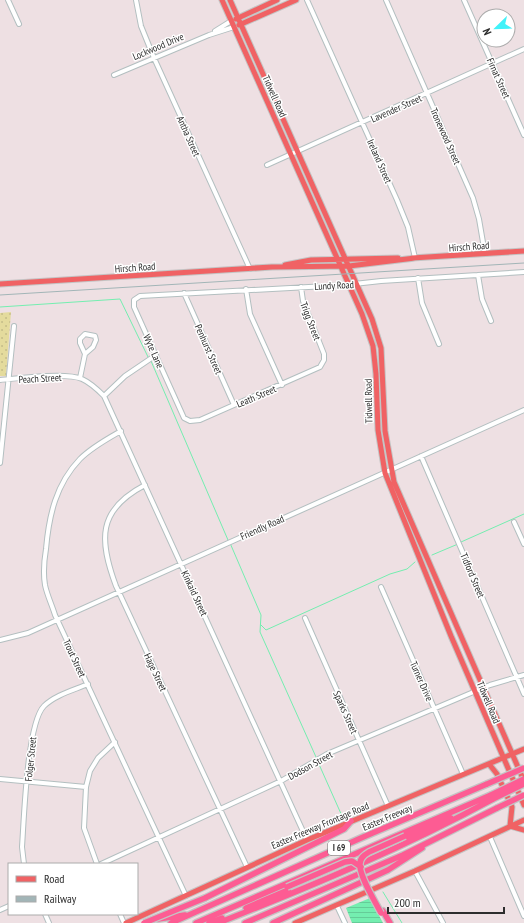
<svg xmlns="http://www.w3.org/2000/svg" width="524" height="923" viewBox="0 0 524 923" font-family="'PT Sans Narrow',sans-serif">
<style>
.park{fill:url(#park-dots)}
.water{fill:url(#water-rules)}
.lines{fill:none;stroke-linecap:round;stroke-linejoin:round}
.stream{stroke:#74eeb0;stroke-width:1}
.minor-casing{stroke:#b3bfc0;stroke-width:6}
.major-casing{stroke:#c4c4c4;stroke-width:7}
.highway-casing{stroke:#c4c4c4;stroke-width:8}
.minor{stroke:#fff;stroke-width:4}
.major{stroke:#f06264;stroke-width:5}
.highway{stroke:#fd5c93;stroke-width:5.5}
.rail{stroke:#a2b5b7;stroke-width:1}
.highway-bridge-casing{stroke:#c4c4c4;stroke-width:8;stroke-linecap:butt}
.highway-bridge{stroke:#fd5c93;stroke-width:5.5}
.labels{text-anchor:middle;stroke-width:3;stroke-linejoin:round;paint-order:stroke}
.shield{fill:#fff;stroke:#6c6c6c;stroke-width:1}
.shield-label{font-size:9px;font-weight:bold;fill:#2d2d2d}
.street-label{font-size:10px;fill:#2d2d2d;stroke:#fff}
</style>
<defs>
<pattern id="park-dots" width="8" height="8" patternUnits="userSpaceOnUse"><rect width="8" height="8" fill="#e4db9d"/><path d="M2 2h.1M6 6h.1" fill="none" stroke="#c4bc88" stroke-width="1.8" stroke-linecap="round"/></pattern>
<pattern id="water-rules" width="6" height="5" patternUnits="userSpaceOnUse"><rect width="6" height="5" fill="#74eeb0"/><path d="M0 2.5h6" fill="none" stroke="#65cc98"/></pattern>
</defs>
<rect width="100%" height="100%" fill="#eee0e3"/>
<path class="park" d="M11,312L6,376H0V313Z"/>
<path class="water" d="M370,898L383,923H352L346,908Z"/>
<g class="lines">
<path class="stream" d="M0,307L120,299L149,359
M151,361L228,540
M461,542L524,514
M230,543L261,615L260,632L316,757
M432,555L458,544
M261,625L266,630L390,574L407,569L415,562
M318,762L342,816
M383,892L402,923"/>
<g class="minor-casing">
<path id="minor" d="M8,0L19,24
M136,0L141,26L154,58L250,269
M307,0L397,200L408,227L415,258
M386,0L473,198L479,219L485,254
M464,0L524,135
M215,31L231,21
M114,75L209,35L234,27
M267,165L524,49
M478,275L482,299L491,321
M418,278L422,303L439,344
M301,287L303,301L324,354V360L320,367L200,420L190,421L184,418L134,307V300L140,296L345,285L381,281L524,272
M246,289L250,314L282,385
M184,293L234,405
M80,378L85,354L80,343V339L85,334L95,336L96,340L93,347L85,354
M0,380C19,378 66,372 82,379C91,383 97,389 104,396L307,840
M104,396L125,376L156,355
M121,431C107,439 92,447 80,459C56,484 49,515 46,549C44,561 43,573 45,585C47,595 52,605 55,615L186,896
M421,456L524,694
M0,463L14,326
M145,485C97,510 99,540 116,586L247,867
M514,522L524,544
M381,587L463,774
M305,618L388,806
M0,640L28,633L524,410
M0,779L86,787
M490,837L524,916
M24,864L22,847C24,819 27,723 44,706C55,695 74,690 88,684
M97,864L84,828L86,787L90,771L98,758L115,742
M101,864L281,781L327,754L490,685L524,675
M415,871L443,923
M337,906L345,923
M0,910L9,906
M45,914L49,923
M120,914L124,923"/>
</g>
<g class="major-casing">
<path id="major" d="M222,0L362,314L373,346L376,374L378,430L385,473L451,636L524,805
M230,0L372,319L381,348L385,431L394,482L524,781
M236,19L277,0
M239,25L296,0
M412,258L524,251
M285,265L311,260L398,258
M0,284L272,267L349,266L415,258
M489,764L497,774L512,807L510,826
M510,826L524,830
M126,923L307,840L524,749
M295,923L415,871L524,820"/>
</g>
<g class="highway-casing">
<path id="highway" d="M405,838L451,818
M205,898L344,829L351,821
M246,908L288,890
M383,911L390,923
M158,919L185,915
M171,923L361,838L487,784
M196,923L491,795
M209,923L222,918
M218,923C312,886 405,847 493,799
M245,923L403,855L497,808
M273,923L388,870L422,848"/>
</g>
<use href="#minor" class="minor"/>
<use href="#major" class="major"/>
<use href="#highway" class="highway"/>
<path class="rail" d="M0,295L524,263"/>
<g class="highway-bridge-casing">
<path id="highway-bridge" d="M487,784L524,768
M491,795L524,779
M493,799L524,784
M497,808L524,795
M287,887L345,862L352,861L361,867
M381,913C375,901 359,876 360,864C360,858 364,855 369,852L405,836
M144,923L205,898"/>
</g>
<use href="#highway-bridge" class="highway-bridge"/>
</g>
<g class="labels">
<rect class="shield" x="328" y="841" width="22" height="14" rx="3"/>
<g class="shield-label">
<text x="339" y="851">I 69</text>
</g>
<g class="street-label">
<text transform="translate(158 46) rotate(-23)" y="4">Lockwood Drive</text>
<text transform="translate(499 78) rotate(66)" y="4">Firnat Street</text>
<text transform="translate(275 96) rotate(66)" y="4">Tidwell Road</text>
<text transform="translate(396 108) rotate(-24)" y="4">Lavender Street</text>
<text transform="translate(189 136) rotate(66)" y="4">Antha Street</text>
<text transform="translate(446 136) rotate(66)" y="4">Tronewood Street</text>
<text transform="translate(380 161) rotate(66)" y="4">Ireland Street</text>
<text transform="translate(469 246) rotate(-4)" y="4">Hirsch Road</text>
<text transform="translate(135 267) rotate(-4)" y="4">Hirsch Road</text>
<text transform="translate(334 285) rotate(-3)" y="4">Lundy Road</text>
<text transform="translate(311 321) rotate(69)" y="4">Trigg Street</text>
<text transform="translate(209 349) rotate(66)" y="4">Penhurst Street</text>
<text transform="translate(154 351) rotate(66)" y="4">Wyte Lane</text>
<text transform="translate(40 378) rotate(-3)" y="4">Peach Street</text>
<text transform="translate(256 396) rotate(-23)" y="4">Leath Street</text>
<text transform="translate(368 401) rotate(-91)" y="4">Tidwell Road</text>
<text transform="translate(262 527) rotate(-24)" y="4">Friendly Road</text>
<text transform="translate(473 575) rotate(67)" y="4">Tidford Street</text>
<text transform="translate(195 593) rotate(65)" y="4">Kinkaid Street</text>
<text transform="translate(75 658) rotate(65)" y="4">Trout Street</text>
<text transform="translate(156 672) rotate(65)" y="4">Hage Street</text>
<text transform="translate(422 681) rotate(66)" y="4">Turner Drive</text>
<text transform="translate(489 702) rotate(67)" y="4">Tidwell Road</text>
<text transform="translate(346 712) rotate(66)" y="4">Sparks Street</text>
<text transform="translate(30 759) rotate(-84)" y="4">Folger Street</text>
<text transform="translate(310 765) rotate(-29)" y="4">Dodson Street</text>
<text transform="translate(387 817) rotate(-23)" y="4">Eastex Freeway</text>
<text transform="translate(320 825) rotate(-23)" y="4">Eastex Freeway Frontage Road</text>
</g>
</g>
<rect x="8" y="863" width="130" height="52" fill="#ffffff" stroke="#ababab"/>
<rect x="16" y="876" width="20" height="6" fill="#f06264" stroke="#ababab"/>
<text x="44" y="883" font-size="12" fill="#2d2d2d">Road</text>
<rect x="16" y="896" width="20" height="6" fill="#a2b5b7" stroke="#ababab"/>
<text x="44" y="903" font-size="12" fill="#2d2d2d">Railway</text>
<g transform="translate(496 28) rotate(247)"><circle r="19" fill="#ffffff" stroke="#ababab"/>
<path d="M0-3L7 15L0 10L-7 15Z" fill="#42f2f9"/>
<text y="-6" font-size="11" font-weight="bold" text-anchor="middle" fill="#2d2d2d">N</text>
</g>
<path d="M388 907v6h116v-6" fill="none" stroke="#2d2d2d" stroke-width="2"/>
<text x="394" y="907" font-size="12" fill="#2d2d2d" stroke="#ffffff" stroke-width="3" paint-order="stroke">200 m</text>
</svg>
